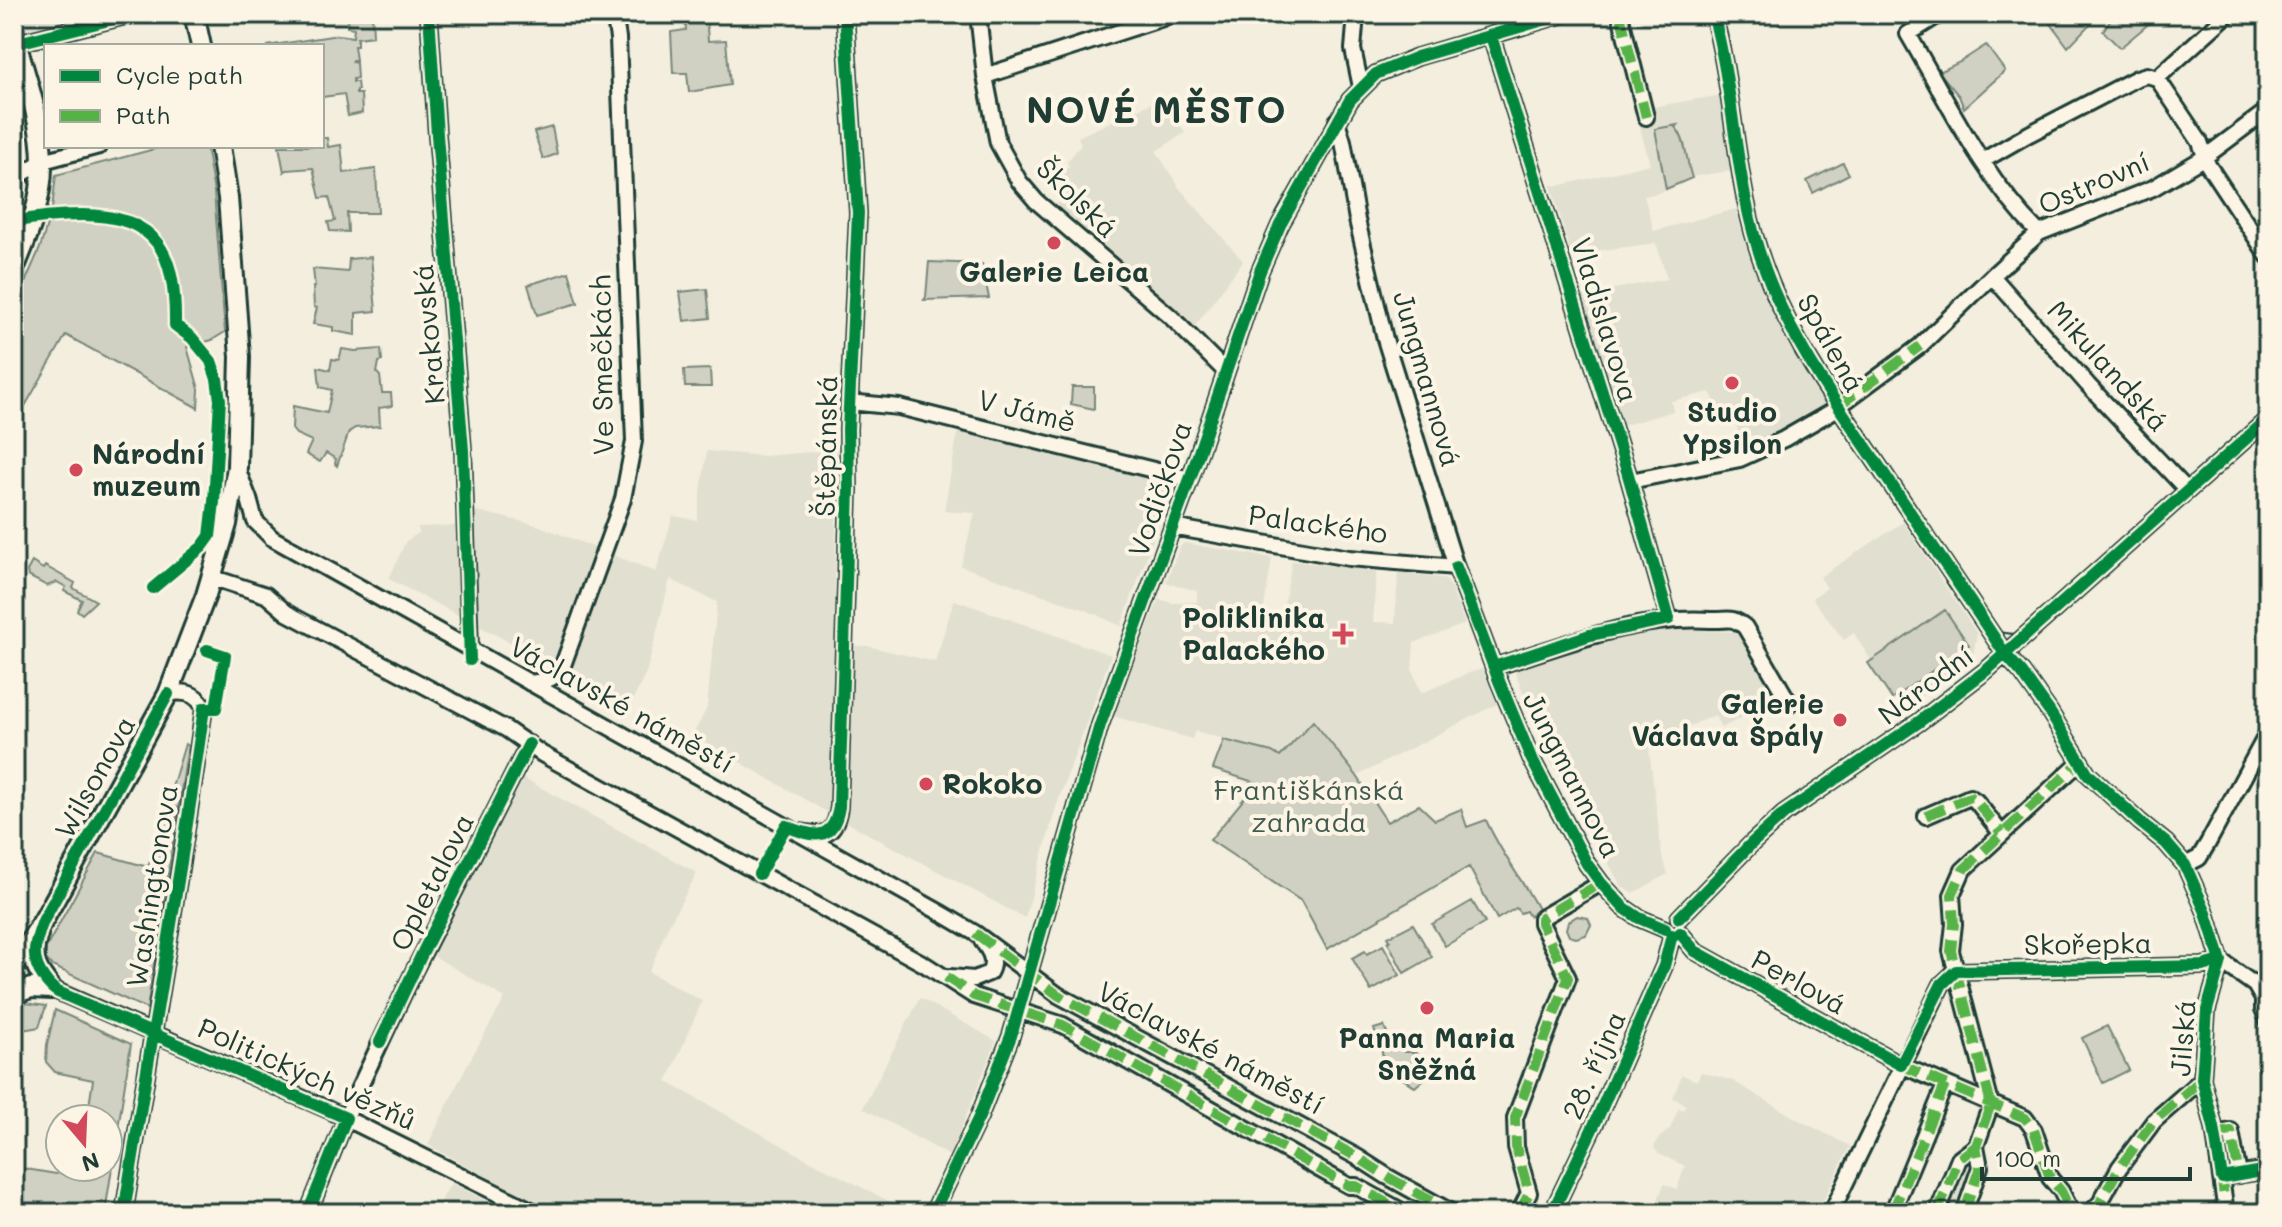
<svg xmlns="http://www.w3.org/2000/svg" width="2282" height="1227" viewBox="0 0 2282 1227" font-family="Mali,sans-serif">
<style>
.built{fill:#e1dfd0}
.green{fill:#d0d1c2;stroke:#78877b;stroke-width:2}
.lines{fill:none;stroke-linecap:round;stroke-linejoin:round}
.minor-casing{stroke:#1f3d34;stroke-width:20}
.major-casing{stroke:#1f3d34;stroke-width:24}
.minor{stroke:#fcf5e5;stroke-width:14}
.major{stroke:#fcf5e5;stroke-width:18}
.tram{stroke:#1f3d34;stroke-width:2}
.quiet{stroke:#55b346;stroke-width:10;stroke-dasharray:20 10;stroke-linecap:butt}
.cycleway-casing{stroke:#fcf5e5;stroke-width:17}
.cycleway{stroke:#00873e;stroke-width:12}
.poi-dot{fill:#d1495b;stroke:#fcf5e5;stroke-width:3}
.labels{text-anchor:middle;stroke-width:8;stroke-linejoin:round;paint-order:stroke}
.street-label{font-size:28px;fill:#1f3d34;stroke:#fcf5e5}
.poi-label{font-size:28px;font-weight:bold;fill:#1f3d34;stroke:#fcf5e5}
.park-label{font-size:28px;fill:#425b50;stroke:#fcf5e5}
.district-label{font-size:36px;font-weight:bold;letter-spacing:2px;fill:#1f3d34;stroke:#fcf5e5}
</style>
<rect width="100%" height="100%" fill="#f3eede"/>
<filter id="ink" filterUnits="userSpaceOnUse"><feTurbulence type="fractalNoise" baseFrequency=".0125" numOctaves="2"/><feDisplacementMap in="SourceGraphic" scale="16" xChannelSelector="R" yChannelSelector="G"/><feConvolveMatrix kernelMatrix="1 2 1 2 8 2 1 2 1" color-interpolation-filters="sRGB"/></filter>
<g filter="url(#ink)">
<path class="built" d="M18,14H91L23,32Z
M1632,89L1646,108L1722,95L1731,171L1696,176L1658,193L1644,196L1654,231L1736,209L1748,252L1791,345L1829,408L1781,433L1743,448L1732,411L1721,415L1710,392L1671,401L1673,411L1622,426L1582,295L1667,279L1663,265L1656,243L1571,254L1551,185L1558,186L1650,164L1630,91Z
M1165,97L1185,133L1156,151L1180,189L1243,261L1192,330L1053,209L1071,189L1056,173L1070,167L1067,162L1081,145L1078,137Z
M959,426L1175,480L1121,626L1086,610L961,566L975,513L944,511Z
M837,450L834,645L867,646L935,662L954,600L1111,655L1056,807L1025,918L818,807L693,735L707,708L717,602L670,579L647,670L631,705L389,579L406,541L419,533L418,527L455,526L456,512L476,511L537,525L656,572L673,516L697,520L707,451L764,456Z
M1903,522L1977,634L1973,655L1902,711L1854,633L1844,640L1812,598L1827,588L1820,577Z
M1184,543L1272,558L1263,613L1282,616L1292,561L1376,571L1373,622L1395,623L1398,573L1441,578L1447,581L1451,589L1465,624L1414,643L1412,669L1421,693L1482,668L1497,704L1357,776L1313,721L1280,757L1272,752L1195,731L1192,739L1113,716L1159,599L1172,603L1197,602V591L1166,582L1180,547Z
M1664,629L1739,632L1746,636L1779,704L1767,711L1764,706L1721,728L1715,715L1664,737L1648,740L1662,857L1668,874L1633,893L1622,887L1547,755L1512,664L1563,646Z
M523,778L697,873L667,928L649,972L702,1001L667,1082L803,1157L912,1213H555L428,1145L465,1069L505,998L432,955Z
M920,998L996,1041L950,1156L863,1108Z
M1701,1072L1733,1081L1797,1119L1850,1146L1817,1213H1660L1654,1211L1664,1184L1677,1189L1685,1166L1659,1154L1654,1147L1659,1138L1670,1129L1679,1108L1683,1110L1686,1105L1673,1098L1682,1075L1697,1081Z
M1964,1161L1975,1165L1955,1213H1943Z
M451,1183L512,1213H428L441,1201Z"/>
<path class="green" d="M346,14H372L373,36L357,38V46H354L356,60H352V62L356,63L357,78L353,79V82H357L358,90H356V94H361L362,113L348,116L344,94L322,97V46H267L338,35L353,37L354,28L347,27L348,19L337,20V17Z
M685,14H706L708,41L726,40L730,85L689,92L687,73H673L671,32L686,30Z
M2044,14H2092L2087,22L2089,25L2068,47Z
M2114,14H2156L2158,16L2120,48L2103,31Z
M1986,45L2005,71L1964,108L1959,96L1939,72L1960,62Z
M1677,125L1675,127C1687,139 1686,162 1692,178L1666,189L1655,129Z
M552,127L557,154L543,159L534,132Z
M322,138H327L328,147L341,145L344,173L376,169L378,213H347L348,232L330,231L328,222L335,221L329,197L320,198L313,168L287,170L284,172L279,146H322Z
M166,146H206L214,192L225,332L212,340L187,347L199,389L198,408L66,335L25,406L17,402L14,407V308L40,248L52,209L56,175Z
M1843,163L1849,174L1813,193L1807,181Z
M371,257L376,311L356,313V335L333,331V327L313,324L317,308L314,307L313,287H315L313,269L348,272L349,259Z
M929,262L982,264L989,298L924,300L926,297Z
M569,272L578,303L537,315L528,285Z
M707,289L710,318L684,321L680,292Z
M342,349L355,351L381,349L382,361L379,362L377,373L380,376L382,393H391L392,406L379,408L380,426L355,428L349,432L337,466L335,464L336,459L326,453L320,462L306,454L312,441L296,434L292,429L293,406L327,413L332,390L320,387L318,367L330,370L332,359L339,360Z
M710,369L711,387H685L684,370Z
M1072,387H1094V409L1071,404Z
M32,562L43,569L45,566L75,583L73,588L96,601L82,614L77,610L82,600L64,591L66,587L57,582L47,586L28,576L27,571Z
M1945,610L1969,645L1892,699L1868,663Z
M1313,721L1357,776L1387,822L1419,805L1435,820L1461,809L1467,827L1486,820C1500,852 1522,879 1539,911L1529,916L1526,911L1520,913L1516,908L1497,919L1469,867L1327,949L1301,901L1210,840L1257,783L1213,769L1224,740L1272,752L1280,757Z
M185,744L188,746L147,1009L52,966L46,959V948L98,853L148,867Z
M1472,901L1485,923L1445,946L1432,924Z
M1577,916L1588,918L1591,925L1586,935L1576,938L1569,936L1566,929L1568,922Z
M1413,924L1432,957L1404,973L1388,942L1390,940L1388,937Z
M1383,945L1400,975L1371,991L1352,958L1365,951L1367,954Z
M26,1003L46,1006L39,1027L22,1030L14,1083V1015L19,1007Z
M55,1010L131,1044L105,1213H14V1167L56,1174L74,1167H108V1119H87L93,1080L55,1072L46,1062L47,1045Z
M1384,1026L1387,1033L1385,1036L1386,1038L1389,1035L1396,1038V1042H1398L1399,1038L1404,1037L1403,1042L1400,1043L1403,1044L1404,1052H1412L1413,1055L1415,1052L1430,1074L1415,1087L1387,1068L1374,1029Z
M2107,1026L2129,1070L2103,1083L2082,1038Z"/>
<g class="lines">
<g class="minor-casing">
<path id="minor" d="M429,14L437,135L463,450L470,649
M978,14L985,76L998,143L1019,181L1036,201L1171,317L1225,371
M1356,14L1353,49L1361,87
M1620,14L1646,117
M1713,14C1736,98 1734,187 1765,269C1789,335 1830,395 1870,453C1915,520 1961,587 2005,654L2022,673L2049,711L2088,774L2140,822L2166,843L2185,865L2205,910L2221,961
M1940,14L1908,34C1948,102 1983,177 2039,233
M1491,36L1627,471L1669,619
M14,44L133,14
M985,76L1175,14
M2157,78L2200,142L2208,165L2268,256
M2157,78L2228,14
M1337,121L1343,141L1357,220L1385,339L1456,567L1499,681L1531,758L1587,864L1601,883L1623,907L1639,918L1665,929
M1982,161L2029,134L2137,78L2147,75L2157,78
M14,179L43,161L99,146
M1992,276L2088,385L2187,490
M849,402L899,407L1190,479
M237,468L249,499L255,521L272,538L941,913L975,933L1058,995L1357,1157L1388,1177L1453,1213
M1630,481L1740,459L1784,439L1831,412L1920,346L1992,276L2039,233L2153,188L2205,157L2268,110
M1172,527L1349,558L1456,567
M210,581H223L266,595L287,613L506,729L542,754L924,964L974,996L1063,1025L1349,1186H1356L1405,1213
M1494,667C1565,645 1635,615 1711,620C1728,621 1730,615 1745,627L1790,704
M530,683C545,681 556,680 563,665L623,499L634,441L618,38L614,14
M1926,816L1970,797L1976,801L2001,833
M801,832C826,837 835,834 839,807L849,490L848,429L858,213L845,14
M2185,865L2199,858L2208,843L2268,732
M1679,918L1752,843L1784,814L1919,722L1988,669L2268,419
M1680,933L1695,951L1901,1065L2025,1118L2034,1130L2050,1178L2061,1191L2072,1213
M2221,961L2207,1010L2202,1079L2214,1127L2226,1213
M2221,961L2255,985L2263,999V1009L2268,1021
M1956,971L2203,966L2221,961
M950,977L974,979L989,973C996,961 990,951 982,941
M52,989L329,1110L537,1213
M1991,1104L1951,951L1954,924L1952,895L1963,870L2080,762
M2215,1134L2231,1131L2239,1175
M2230,1176L2268,1170
M2102,1199L2119,1168L2154,1121L2202,1079
M124,1213C150,1045 181,877 204,708C197,693 184,690 168,694
M308,1213L353,1101L414,971L529,744
M933,1213L979,1117L1011,1036L1100,725L1190,479L1260,271L1280,225L1350,100L1376,74L1417,57L1564,14
M1519,1213L1529,1193L1516,1147L1515,1118L1568,978L1541,923V918L1601,883
M1552,1213L1597,1119L1664,966L1672,935
M1831,1213L1942,984L1956,971
M1892,1213L1945,1085
M1937,1213L1959,1159L1976,1146
M1964,1213L1980,1167L1976,1146L1991,1104
M2090,1213L2100,1203"/>
</g>
<g class="major-casing">
<path id="major" d="M194,14L201,46
M14,35C25,75 42,121 42,162C43,199 28,236 14,269
M38,934C29,960 36,969 52,989
M14,966L43,921L168,694L206,595L227,524L237,467L240,357L228,198L220,146
M14,994L31,988L52,989"/>
</g>
<use href="#minor" class="minor"/>
<use href="#major" class="major"/>
<path class="tram" d="M1709,14L1723,71L1741,209L1761,272L1790,335L1802,356L1971,611C1990,635 2017,641 2043,624L2174,504L2268,423
M937,1213L982,1119L1007,1055L1104,724L1193,480L1257,286L1283,226L1348,110C1362,89 1378,76 1401,66L1581,14"/>
<path class="quiet" d="M1620,14L1646,117
M1838,406L1920,346
M1926,816L1970,797L1976,801L2001,833
M975,933L1058,995L1357,1157L1388,1177L1453,1213
M946,977L974,996L1063,1025L1349,1186H1356L1405,1213
M2263,999V1009L2268,1021
M1901,1065L2025,1118L2034,1130L2050,1178L2061,1191L2072,1213
M1991,1104L1951,951L1954,924L1952,895L1963,870L2080,762
M2215,1134L2231,1131L2239,1175
M2221,1173L2226,1213
M1519,1213L1529,1193L1516,1147L1515,1118L1568,978L1541,923V918L1601,883
M1892,1213L1945,1085
M1937,1213L1959,1159L1976,1146
M1964,1213L1980,1167L1976,1146L1991,1104
M2090,1213L2097,1208L2119,1168L2154,1121L2202,1079"/>
<g class="cycleway-casing">
<path id="cycleway" d="M429,14L437,135L463,450L470,660
M1713,14C1736,98 1734,187 1765,269C1789,335 1830,395 1870,453C1915,520 1961,587 2005,654L2022,673L2049,711L2088,774L2140,822L2166,843L2185,865L2205,910L2221,961
M1491,36L1627,471L1669,619L1590,635L1494,667
M14,44L133,14
M14,222C37,217 59,215 82,215C159,215 176,255 175,325L192,338L211,361L217,379L220,400L214,502L210,536L202,547L153,588
M1456,567L1499,681L1531,758L1587,864L1601,883L1623,907L1639,918L1665,929
M168,694L43,921C35,943 29,958 44,978C48,984 51,988 58,992L346,1118L308,1213
M759,874L786,826C813,837 833,843 839,807L849,490L848,429L858,213L845,14
M1679,918L1752,843L1784,814L1919,722L1988,669L2268,419
M1680,933L1695,951L1901,1065L1942,984L1956,971L2203,966L2221,961
M2221,961L2207,1010L2202,1079L2214,1127L2222,1178L2268,1170
M380,1042L423,952L529,744
M124,1213C150,1045 181,877 204,708H216L225,656L207,650
M933,1213L979,1117L1011,1036L1100,725L1190,479L1260,271L1280,225L1350,100L1376,74L1417,57L1564,14
M1552,1213L1597,1119L1664,966L1672,935"/>
</g>
<use href="#cycleway" class="cycleway"/>
</g>
</g>
<g class="poi-dot">
<circle cx="1054" cy="243" r="8"/>
<circle cx="1732" cy="383" r="8"/>
<circle cx="76" cy="470" r="8"/>
<path d="M1339 622h8v8h8v8h-8v8h-8v-8h-8v-8h8z"/>
<circle cx="1840" cy="720" r="8"/>
<circle cx="926" cy="784" r="8"/>
<circle cx="1427" cy="1008" r="8"/>
</g>
<g class="labels">
<g class="street-label">
<text transform="translate(2094 183) rotate(-23)" y="10">Ostrovní</text>
<text transform="translate(1077 198) rotate(44)" y="10">Školská</text>
<text transform="translate(1605 320) rotate(73)" y="10">Vladislavova</text>
<text transform="translate(429 334) rotate(-95)" y="10">Krakovská</text>
<text transform="translate(1831 343) rotate(61)" y="10">Spálená</text>
<text transform="translate(602 365) rotate(-91)" y="10">Ve Smečkách</text>
<text transform="translate(2108 366) rotate(48)" y="10">Mikulandská</text>
<text transform="translate(1427 379) rotate(74)" y="10">Jungmannová</text>
<text transform="translate(1027 411) rotate(14)" y="10">V Jámě</text>
<text transform="translate(826 446) rotate(-89)" y="10">Štěpánská</text>
<text transform="translate(1160 489) rotate(-71)" y="10">Vodičkova</text>
<text transform="translate(1318 524) rotate(8)" y="10">Palackého</text>
<text transform="translate(1926 685) rotate(-37)" y="10">Národní</text>
<text transform="translate(622 705) rotate(29)" y="10">Václavské náměstí</text>
<text transform="translate(1572 775) rotate(63)" y="10">Jungmannova</text>
<text transform="translate(95 777) rotate(-61)" y="10">Wilsonova</text>
<text transform="translate(432 882) rotate(-63)" y="10">Opletalova</text>
<text transform="translate(152 886) rotate(-81)" y="10">Washingtonova</text>
<text transform="translate(2088 944) rotate(-1)" y="10">Skořepka</text>
<text transform="translate(1799 982) rotate(29)" y="10">Perlová</text>
<text transform="translate(2183 1038) rotate(-86)" y="10">Jilská</text>
<text transform="translate(1211 1048) rotate(28)" y="10">Václavské náměstí</text>
<text transform="translate(1594 1065) rotate(-66)" y="10">28. října</text>
<text transform="translate(307 1074) rotate(24)" y="10">Politických vězňů</text>
</g>
<g class="poi-label">
<text x="1054" y="282">Galerie Leica</text>
<text x="1732" y="422">Studio<tspan x="1732" dy="32">Ypsilon</tspan></text>
<text x="92" y="464" text-anchor="start">Národní<tspan x="92" dy="32">muzeum</tspan></text>
<text x="1325" y="628" text-anchor="end">Poliklinika<tspan x="1325" dy="32">Palackého</tspan></text>
<text x="1824" y="714" text-anchor="end">Galerie<tspan x="1824" dy="32">Václava Špály</tspan></text>
<text x="942" y="794" text-anchor="start">Rokoko</text>
<text x="1427" y="1048">Panna Maria<tspan x="1427" dy="32">Sněžná</tspan></text>
</g>
<g class="park-label">
<text x="1309" y="800">Františkánská<tspan x="1309" dy="32">zahrada</tspan></text>
</g>
<g class="district-label">
<text x="1157" y="123">NOVÉ MĚSTO</text>
</g>
</g>
<rect width="2282" height="1227" fill="none" stroke="#fcf5e5" stroke-width="48"/>
<rect x="24" y="24" width="2234" height="1179" fill="none" stroke="#1f3d34" stroke-width="3" filter="url(#ink)"/>
<rect x="44" y="44" width="280" height="104" fill="#fcf5e5" stroke="#a4ab9e" stroke-width="2"/>
<rect x="60" y="70" width="40" height="12" fill="#00873e" stroke="#a4ab9e" stroke-width="2"/>
<text x="116" y="84" font-size="24" fill="#1f3d34">Cycle path</text>
<rect x="60" y="110" width="40" height="12" fill="#55b346" stroke="#a4ab9e" stroke-width="2"/>
<text x="116" y="124" font-size="24" fill="#1f3d34">Path</text>
<g transform="translate(84 1143) rotate(161)"><circle r="38" fill="#fcf5e5" stroke="#a4ab9e" stroke-width="2"/>
<path d="M0-6L14 30L0 20L-14 30Z" fill="#d1495b"/>
<text y="-12" font-size="22" font-weight="bold" text-anchor="middle" fill="#1f3d34">N</text>
</g>
<path d="M1982 1167v12h208v-12" fill="none" stroke="#1f3d34" stroke-width="4"/>
<text x="1994" y="1167" font-size="24" fill="#1f3d34" stroke="#fcf5e5" stroke-width="6" paint-order="stroke">100 m</text>
</svg>
